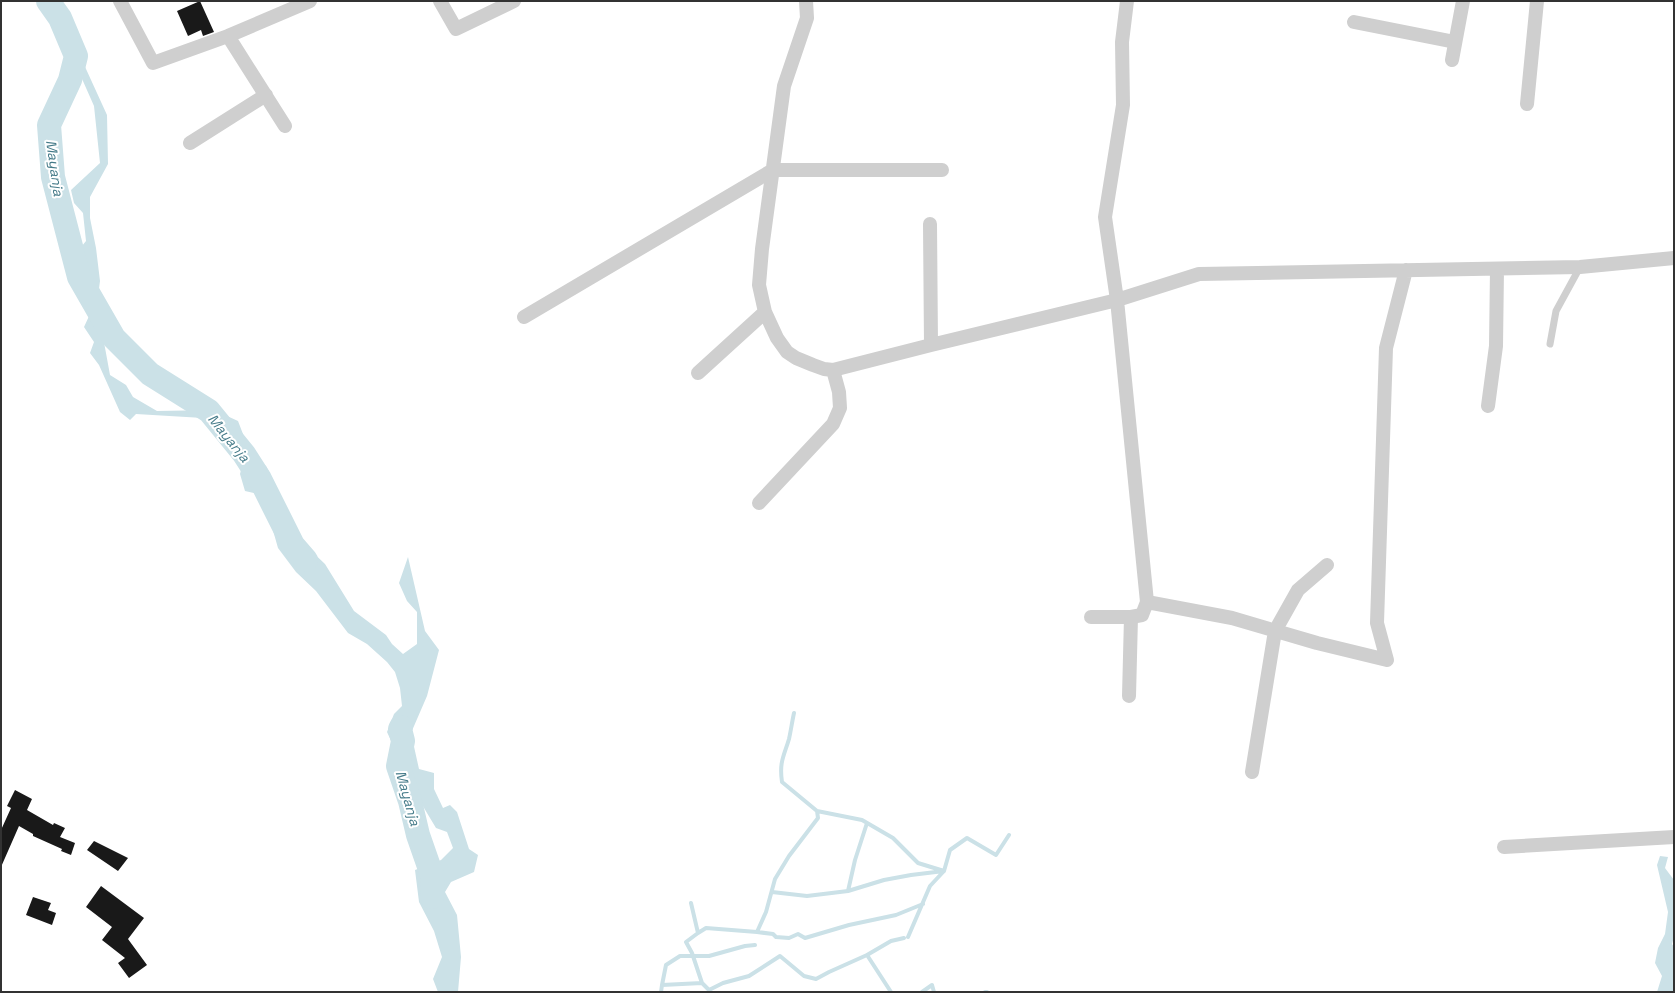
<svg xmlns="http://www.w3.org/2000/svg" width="1675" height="993" viewBox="0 0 1675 993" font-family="'Space Grotesk',sans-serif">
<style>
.water{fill:#cbe1e7}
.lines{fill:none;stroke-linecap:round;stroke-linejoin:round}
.stream{stroke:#cbe1e7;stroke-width:4}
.river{stroke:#cbe1e7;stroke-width:24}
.building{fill:#191919}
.service{stroke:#cfcfcf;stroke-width:7}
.minor{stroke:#cfcfcf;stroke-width:14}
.labels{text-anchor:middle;stroke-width:4;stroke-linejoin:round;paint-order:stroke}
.water-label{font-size:14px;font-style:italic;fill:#447a88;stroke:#fff}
</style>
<rect width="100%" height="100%" fill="#fff"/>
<path class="water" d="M45,1H55L107,115L108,164L90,197V218L96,248L100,281L97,304L110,375L126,385L133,397L157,411L214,410L238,421L251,455L266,466L274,482L272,514L279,530L304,544L325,564L354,611L386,635L392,644L403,654L417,644V612L407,601L399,583L408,557L425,631L439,650L427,696L411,733L419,769L434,773V789L443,808L450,805L457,812L469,849L478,855L474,872L451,882L445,892L457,915L461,957L458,992H438L433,979L442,957L434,931L419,902L415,870L441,860L453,848L447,832L436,828L415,793L387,732L394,714L402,706L400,688L395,672L387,662L367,644L348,633L316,591L296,572L278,548L263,495L245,491L240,474L242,466L229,428L203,418L136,414L130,420L120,412L99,365L90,353L94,342L84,327L90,314L77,252L86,241L83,213L74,203L71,190L100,163L94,106L79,72L72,63Z
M1660,856L1668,857L1665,868L1674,880V937L1672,944L1674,947V992H1657L1662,976L1655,963L1658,948L1665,934L1668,912L1657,865Z"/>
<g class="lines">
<path class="stream" d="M848,891L855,860L867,823
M772,892L807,896L848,891L884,880L911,875L944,871L918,863L893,838L862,820L817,811
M691,903L698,933L686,942L692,953L702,983L709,990L723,983L749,976L780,956L804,976L816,979L829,972L867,955L891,992
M757,932L766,912L775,879L789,856L818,818L817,811L782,782C779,762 784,756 789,739C791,730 792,722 794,713
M698,933L706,928L757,932L773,934L776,937L789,938L798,934L805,938L849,925L896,915L923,904
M908,937L930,886L944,871L950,850L967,838L996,855L1009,835
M867,955L891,941L904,938
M662,985L666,965L680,956H709L745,946L755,945
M661,992L662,985L702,983
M922,992L932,985L934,992
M985,992H987"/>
<path class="river" d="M48,1L60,18L76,56L70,80L49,125L53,177L79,277L114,338L150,374L209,411L244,454L260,479L293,545L306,560
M401,727L400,729L403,741L398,766L410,801L418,835L433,878L432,897"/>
</g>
<path class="building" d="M200,1L214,32L203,36L201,30L188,36L177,11Z
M15,790L32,799L27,810L53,825L54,823L65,828L60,837L75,843L71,855L61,851L62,849L33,836V834L19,826L1,867V830L11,808L7,806Z
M94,841L128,858L118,871L87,850Z
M101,886L144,918L128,939L147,965L129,978L118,963L125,958L102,940L112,927L86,907Z
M33,897L51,903L48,910L56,913L52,925L26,915Z"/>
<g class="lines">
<path class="service" d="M1550,344L1556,311L1580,267"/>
<path class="minor" d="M120,1L153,63L228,36L310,1
M440,1L456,29L514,1
M806,1L807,18L784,86L762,249L759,285L765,312L777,338L787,352L796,358L813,365L824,369L833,370L931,345L1117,300L1199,274L1580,267L1674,258
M1354,22L1455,42
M228,36L285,126
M1452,60L1463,1
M1527,104L1537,1
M190,143L266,95
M930,224L931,345
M524,317L773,170H942
M698,373L765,312
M1488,406L1496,346L1497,269
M759,503L833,424L840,408L839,392L833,370
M1147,602L1232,618L1317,643L1387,660L1377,623L1386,348L1406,270
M1091,617H1131L1142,615L1147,602L1117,300L1105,217L1123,105L1122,42L1127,1
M1129,696L1131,617
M1252,772L1275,631L1298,590L1327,565
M1504,847L1674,837"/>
</g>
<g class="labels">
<g class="water-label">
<text transform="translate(55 168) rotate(82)" y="5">Mayanja</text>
<text transform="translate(229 438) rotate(51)" y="5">Mayanja</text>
<text transform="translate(408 798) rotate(74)" y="5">Mayanja</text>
</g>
</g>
<rect width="1675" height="993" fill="none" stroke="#323232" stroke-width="4"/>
</svg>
